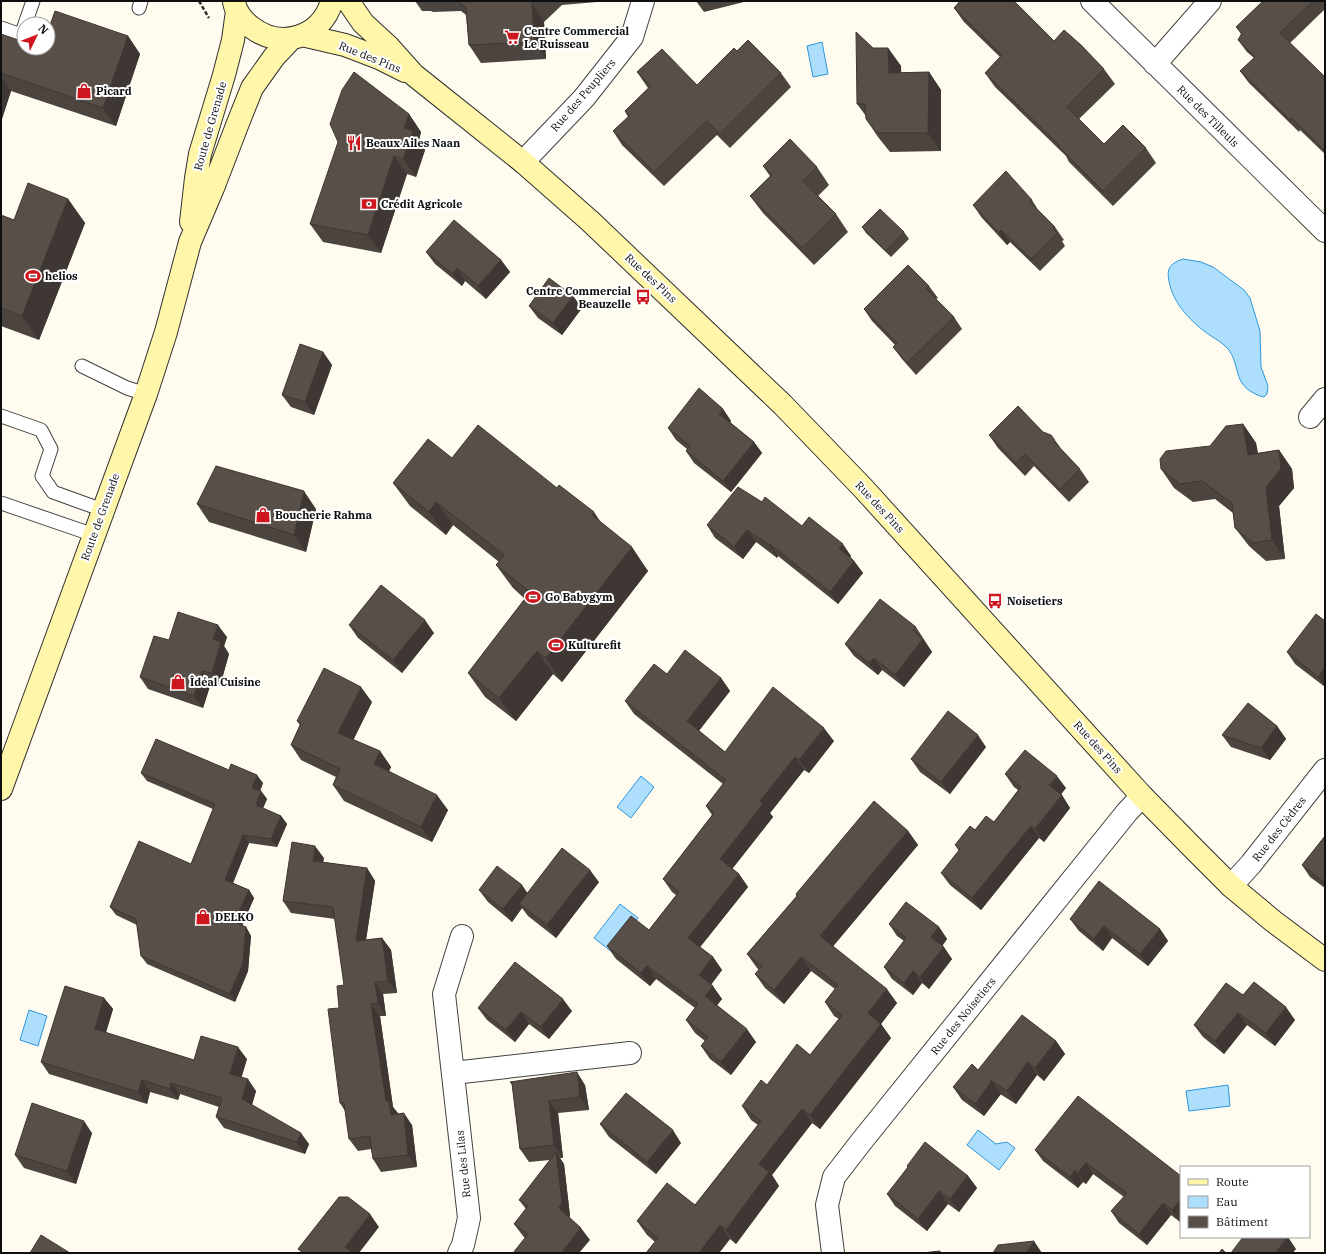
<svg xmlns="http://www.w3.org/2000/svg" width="1326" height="1254" viewBox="0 0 1326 1254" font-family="'IBM Plex Serif',serif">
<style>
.water{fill:#addffd;stroke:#2c96dc}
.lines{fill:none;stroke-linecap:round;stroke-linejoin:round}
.lane-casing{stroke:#414141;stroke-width:15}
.street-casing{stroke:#414141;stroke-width:24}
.secondary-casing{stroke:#303030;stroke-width:24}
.path{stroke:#303030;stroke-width:2.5;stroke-dasharray:4 2;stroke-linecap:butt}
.lane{stroke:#fff;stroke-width:13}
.street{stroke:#fff;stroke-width:22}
.secondary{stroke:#fff6aa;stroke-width:22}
.wall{fill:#4c443f}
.shaded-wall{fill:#3e3733}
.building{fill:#584f49;stroke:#3e3733}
.labels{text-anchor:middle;stroke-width:4;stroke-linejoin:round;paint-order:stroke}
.poi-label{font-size:11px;font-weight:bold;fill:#0e0e0e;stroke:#fff;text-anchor:start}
.street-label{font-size:11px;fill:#0e0e0e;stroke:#fff}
</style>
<rect width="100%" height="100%" fill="#fffcef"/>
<path class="water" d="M822,42L828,74L813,77L807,46Z
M1183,259L1201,262L1213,267L1244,290L1250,298L1260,331L1261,367L1268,386L1267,394L1264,397C1259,396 1255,394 1250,391C1233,379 1240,364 1228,349C1223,343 1217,340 1211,336C1192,323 1173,304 1169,281C1166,268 1171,263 1183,259Z
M641,776L654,787L631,818L617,807Z
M620,904L638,918L612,952L594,938Z
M29,1010L47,1016L38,1046L20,1040Z
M1228,1085L1230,1106L1189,1111L1186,1091Z
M978,1130L996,1144L1007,1142L1015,1148L999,1170L967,1145Z"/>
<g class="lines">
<g class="lane-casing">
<path id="lane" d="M139,8L141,1
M25,24L33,1
M1,28L21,35L24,27
M82,366L127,388L146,394
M1,416L41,430L51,449L42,476L53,492L103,510
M1,503L94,535"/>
</g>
<g class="street-casing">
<path id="street" d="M1092,1L1325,231
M1155,64L1210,1
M523,162L584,98L632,37L643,1
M1310,417L1325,399
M1231,886L1251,864L1325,770
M453,1073L630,1053
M459,1253L463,1245L469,1218L444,994L462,936
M833,1253L827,1205L834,1177L861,1142L1127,812L1142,796"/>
</g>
<g class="secondary-casing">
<path id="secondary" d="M348,1L363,23L388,46L414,75L523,162L590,221L783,405L863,488L1142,796L1195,850L1231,886L1273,921L1325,960
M234,2C236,12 243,21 251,27C281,50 321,38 332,1
M302,35L345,45L379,58L405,71
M191,222L196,178L200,154L224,75L233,40L237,11
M1,789L146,394L166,332L190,242L213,188L238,123L252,88L274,57L291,39"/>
</g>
<path class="path" d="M199,1L209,18"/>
<use href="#lane" class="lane"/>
<use href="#street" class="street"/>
<use href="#secondary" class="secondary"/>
</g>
<path class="wall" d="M415,1H597V2L562,5L544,22L546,59L481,63L469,45L466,15L461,11L433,12L431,11H422Z
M696,1H743L744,2L704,12Z
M1263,1H1325V9L1290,43L1324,76L1325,75V154L1300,130L1299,132L1249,83L1240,71L1254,58L1247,52L1238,40L1241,34L1236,27Z
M954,8L1054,41L1104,69L1115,84L1079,119L1104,144L1146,148L1156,163L1113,206L1069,162L1066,156L995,87L985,73L1000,57L964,22Z
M1,34L24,48H48L128,36L140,54L116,126L11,91L1,122Z
M873,48H888L901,66V73L929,72L941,90V151L890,152L878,137L866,119V116L857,104Z
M737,51L781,73L791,87L730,148L717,135L664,186L622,145L613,131L628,117L625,111L648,88L637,72L697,85Z
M409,114L421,132L419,140L425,150L416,177L407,174L381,253L323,242L310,224Z
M763,166L817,167L829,185L818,196L836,214L848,232L814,265L763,213L750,196L770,176Z
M68,199L85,223L39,340L1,326V215L14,220Z
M1032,200L1040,213L1055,227L1064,240L1062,241L1065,246L1040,271L1010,242L1007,245L982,218L973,205Z
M862,227L904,232L909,239L891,257L866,233Z
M426,252L501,260L510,272L486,299L465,281L462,286L435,264Z
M929,286L938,298L936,299L954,317L962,329L916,375L902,359L893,347L895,345L872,321L864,309Z
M573,296L582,308L562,335L538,318L529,306Z
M323,352L332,365L314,415L291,407L282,395Z
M723,409L731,421L730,422L754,442L762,453L731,492L694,463L686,451L687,449L676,440L668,428Z
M1243,424L1256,443L1258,453L1279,450L1292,469L1294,488L1279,506L1285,559L1266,561L1249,546L1235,528L1233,513L1215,499L1193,502L1174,488L1161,469L1210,446Z
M989,435L1063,451L1080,469L1089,482L1069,502L1034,466L1025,476L998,448Z
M452,458L601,522L648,571L562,682L553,674L516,721L485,697L468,673L525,599L513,588L496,565L499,562L453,525L446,535L410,506L393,483Z
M197,504L316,509L306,552L209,522Z
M707,525L802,526L851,556L850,557L854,561L863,573L838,604L778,556L777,558L756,542L743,559L715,538Z
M1325,621V687L1295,664L1287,652Z
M349,625L434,633L402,673L358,638Z
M916,627L932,652L904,687L882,670L878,675L854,656L845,644Z
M227,637L224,646L229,654L220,686L211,683L203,708L148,689L140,677L169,640Z
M721,678L730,691L699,731L725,752L834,741L809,773L804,770L770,813L773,817L732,869L739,874L748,887L700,947L713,957L722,970L711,985L722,999L717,1005L756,1042L731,1075L710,1059L701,1046L705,1041L695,1033L686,1020L695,1008L656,979L650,986L616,959L607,946L649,930L676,895L672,892L663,879L712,815L706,806L723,784L634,714L625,701Z
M372,702L353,740L380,751L391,767L389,771L448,810L432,842L344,801L333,785L336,777L301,760L291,745L300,725L297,721Z
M1277,726L1286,739L1270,760L1231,747L1222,735Z
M986,747L950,794L920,772L911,759Z
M229,770L263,783L260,791H261L267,799L263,808L281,816L287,824L277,847L249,843L233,883L249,890L254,898L242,926L246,927L251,936L248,971L235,1002L147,964L141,956L137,925L116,915L110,907L191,864L213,809L147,781L141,773Z
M1005,774L1066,788L1061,794L1070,808L1044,842L1039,838L981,910L950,885L941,873L959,851L955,845L975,830L994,822L1018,790L1014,787Z
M908,831L918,845L833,946L897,1003L881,1024L891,1038L820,1129L812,1123L772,1175L779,1186L736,1244L730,1239L719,1253H646L655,1242L647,1235L637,1221L695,1205L758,1125L751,1120L742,1106L767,1085L810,1055L839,1019L834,1016L825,1002L835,989L811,971L784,1004L765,988L755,974L759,970L757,968L747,954L797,896L796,894Z
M1325,836V888L1310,877L1302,865Z
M324,858L323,862L367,868L375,881L366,940L382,938L391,950L397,993L383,994L386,1016H380L393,1107L398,1114L412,1125L417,1167L381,1172L373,1159L371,1149L358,1151L349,1139L345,1111L340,1103L339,1008L344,985L335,919L291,913L283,901Z
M599,882L556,938L528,916L522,908L512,922L488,902L479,890L527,893Z
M1070,919L1160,929L1168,941L1148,966L1112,938L1103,951L1079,931Z
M889,924L939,927L947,939L942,946L952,959L929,989L922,983L913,995L892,979L884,967L904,941L897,936Z
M1243,995L1295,1020L1275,1046L1247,1025L1224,1054L1203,1037L1194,1025Z
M104,998L113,1009L106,1033L194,1060L247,1059L241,1077L256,1091L252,1105L309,1144L305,1154L224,1128L216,1117L219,1107L180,1094L178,1100L150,1092L147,1104L49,1074L41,1062Z
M478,1008L572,1011L549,1039L529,1024L515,1042L487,1020Z
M1056,1041L1065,1054L1044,1081L1037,1075L1016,1104L1000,1094H1001L984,1116L962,1100L953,1087L978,1070Z
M510,1082L585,1085L589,1110L558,1113L563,1158H560L564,1164L570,1216L569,1217L590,1240L525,1238L523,1236L514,1224L526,1209L519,1200L550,1160L529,1162L520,1149L512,1085Z
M600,1124L681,1143L656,1174L609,1137Z
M92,1133L76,1184L24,1168L15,1155Z
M1035,1150L1181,1176V1221L1180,1222L1171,1215L1147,1245L1119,1223L1111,1211L1124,1197L1093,1174L1086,1184L1083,1182L1078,1188L1043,1161Z
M968,1176L977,1188L959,1212L948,1204L927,1231L895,1206L887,1194Z"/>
<path class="shaded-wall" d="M532,4L544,22L546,59L534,42Z
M128,36L140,54L116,126L103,108Z
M888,48L901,66L902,91L889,73Z
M929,72L941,90V151L928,133Z
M1,76L11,91L1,122Z
M409,114L421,132L419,140L425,150L416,177L403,159L404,128Z
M394,156L407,174L381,253L368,235Z
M68,199L85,223L39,340L22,316Z
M1001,230L1010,242L1007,245L999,233Z
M501,260L510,272L486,299L478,286Z
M457,268L465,281L462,286L453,274Z
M573,296L582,308L562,335L553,323Z
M323,352L332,365L314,415L305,402Z
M723,409L731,421L728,425L719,414Z
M1243,424L1256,443L1261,474L1248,455Z
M1054,439L1063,451L1055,443Z
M754,442L762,453L731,492L723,481Z
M1279,450L1292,469L1294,488L1279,506L1285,559L1272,540L1266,487Z
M304,491L316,509L306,552L294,535Z
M436,502L453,525L446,535L429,512Z
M594,512L610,536L592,515Z
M747,530L756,542L743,559L734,547Z
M770,544L778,556L777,558L769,545Z
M843,544L851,556L848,560L839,548Z
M632,547L648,571L562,682L546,658Z
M854,561L863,573L838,604L830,592Z
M425,620L434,633L402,673L393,660Z
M218,625L227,637L224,646L229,654L220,686L212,673L213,639Z
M923,639L932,652L904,687L895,675Z
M537,651L553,674L516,721L499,698Z
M874,658L882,670L878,675L869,663Z
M1325,668V686L1318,677Z
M202,671L211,683L203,708L194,696Z
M721,678L730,691L696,734L687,721Z
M361,687L372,702L349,749L338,733Z
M1277,726L1286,739L1270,760L1261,748Z
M824,728L834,741L809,773L799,760Z
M978,735L986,747L950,794L941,782Z
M380,751L391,767L385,780L374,764Z
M795,757L804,770L770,813L773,817L729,873L720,859L760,801Z
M257,775L263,783L258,796L252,788Z
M1057,776L1066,788L1058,798L1049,785Z
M261,791L267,799L261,813L256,805Z
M437,795L448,810L432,842L421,827Z
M1062,795L1070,808L1044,842L1035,829Z
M281,816L287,824L277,847L271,839Z
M1031,826L1039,838L981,910L972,898Z
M908,831L918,845L830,950L820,936Z
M243,835L249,843L231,888L225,880Z
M315,846L324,858L321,873L313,861Z
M367,868L375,881L364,953L356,941Z
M590,870L599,882L556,938L547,925Z
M739,874L748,887L697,951L688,938Z
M522,885L531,898L519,904L522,908L512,922L503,909Z
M249,890L254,898L240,930L234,922Z
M1104,926L1112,938L1103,951L1094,939Z
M246,927L251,936L248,971L235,1002L230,994Z
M939,927L947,939L940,949L931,937Z
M1160,929L1168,941L1148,966L1140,954Z
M382,938L391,950L397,993L388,981Z
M944,947L952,959L929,989L920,977Z
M713,957L722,970L708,988L699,975Z
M801,957L811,971L784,1004L774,990Z
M647,966L656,979L650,986L641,973Z
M913,971L922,983L913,995L904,983Z
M375,982L383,994L386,1016L378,1003Z
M713,986L722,999L714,1009L705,996Z
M887,989L897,1003L881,1024L891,1038L820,1129L810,1115L868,1013Z
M104,998L113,1009L103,1041L95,1029Z
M563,999L572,1011L549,1039L541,1027Z
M371,1004L380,1016L393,1107L398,1113L400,1127L391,1115L386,1101Z
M1286,1007L1295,1020L1275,1046L1266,1033Z
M521,1012L529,1024L515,1042L506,1030Z
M1238,1013L1247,1025L1224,1054L1215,1041Z
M747,1029L756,1042L731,1075L721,1062Z
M1056,1041L1065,1054L1044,1081L1035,1068Z
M238,1047L247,1059L239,1086L230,1074Z
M1028,1062L1037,1075L1016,1104L1007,1091Z
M577,1072L585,1085L589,1110L580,1097Z
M248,1079L256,1091L250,1111L242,1099Z
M142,1080L150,1092L147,1104L138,1092Z
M992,1081L1001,1094L984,1116L975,1104Z
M171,1083L180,1094L178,1100L170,1089Z
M549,1101L558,1113L563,1158L554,1145Z
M802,1109L812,1123L772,1175L779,1186L736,1244L726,1230L759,1164Z
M404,1113L412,1125L417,1167L408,1155Z
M84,1121L92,1133L76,1184L67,1171Z
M673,1130L681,1143L656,1174L647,1162Z
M301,1133L309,1144L305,1154L297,1142Z
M556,1152L564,1164L570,1216L567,1220L559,1208Z
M1086,1163L1093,1174L1086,1184L1078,1173Z
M1075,1170L1083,1182L1078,1188L1070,1177Z
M968,1176L977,1188L959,1212L950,1199Z
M939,1191L948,1204L927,1231L918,1219Z
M1181,1200V1221L1180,1222L1172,1210Z
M1163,1203L1171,1215L1147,1245L1139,1234Z
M370,1214L379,1227L359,1253H349L345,1247Z
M720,1225L730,1239L719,1253H699Z
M581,1228L590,1240L579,1253H561Z
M1287,1237H1288L1296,1249L1293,1253H1275Z
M1034,1241L1042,1253H1026Z"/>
<path class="building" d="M458,1H535L532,4L534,42L469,45L466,8Z
M960,1H1014L1054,41L1064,30L1081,45L1104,69L1067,107L1104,144L1123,125L1146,148L1103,191L1059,147L1060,146L985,73L1002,55L954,8Z
M1263,1H1313L1280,33L1324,76L1325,75V151L1292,118L1290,120L1240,71L1255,57L1238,40L1242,33L1236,27Z
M55,11L128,36L103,108L1,73V34L24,42V48H48V31Z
M856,32L873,48H888L889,73L929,72L928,133H877L866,119L865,104H857Z
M748,40L781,73L720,134L707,121L654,172L613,131L629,116L625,111L651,86L637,72L662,49L697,85L734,48L737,51Z
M354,72L409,114L404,128L413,131L403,159L394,156L368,235L310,224L338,142L330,124L342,90Z
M790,139L817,167L803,181L836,214L802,248L750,196L772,175L763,166Z
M1006,171L1032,200L1030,202L1055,227L1053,229L1057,233L1031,259L1001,230L999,233L973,205Z
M28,183L68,199L22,316L1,308V215L14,220Z
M880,209L904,232L886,251L862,227Z
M454,220L501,260L478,286L457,268L453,274L426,252Z
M908,265L929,286L926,289L954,317L907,363L893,347L897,343L864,309Z
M549,278L573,296L553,323L529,306Z
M300,344L323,352L305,402L282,395Z
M699,388L723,409L719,414L754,442L723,481L686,451L690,446L668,428Z
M1018,406L1043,432L1051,435L1054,439L1055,443L1080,469L1060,489L1025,454L1016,463L989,435Z
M1243,424L1248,455L1279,450L1281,469L1266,487L1272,540L1253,543L1235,528L1232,503L1202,481L1180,484L1161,469L1160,459L1166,451L1210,446L1226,426Z
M478,425L557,488L559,485L594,512L592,515L632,547L546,658L537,651L499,698L468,673L530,592L496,565L504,555L436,502L429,512L393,483L428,439L452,458Z
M216,466L304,491L294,535L197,504Z
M738,487L762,502L765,497L802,526L809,517L843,544L839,548L854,561L830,592L770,544L769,545L747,530L734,547L707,525Z
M381,585L425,620L393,660L349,625Z
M880,599L916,627L913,630L923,639L895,675L874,658L869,663L845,644Z
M178,612L218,625L213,639L221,642L212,673L202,671L194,696L140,677L154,636L169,640Z
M1316,614L1325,621V668L1318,677L1287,652Z
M685,650L721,678L687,721L725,752L773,687L824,728L799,760L795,757L760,801L763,804L720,859L739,874L688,938L713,957L699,975L713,986L705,996L747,1029L721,1062L701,1046L708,1037L686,1020L698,1004L647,966L641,973L607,946L631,916L649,930L679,892L663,879L714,813L706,806L726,780L625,701L654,664L667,674Z
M324,668L361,687L338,733L380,751L374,764L437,795L421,827L333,785L340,769L291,745L301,723L297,721Z
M1248,703L1277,726L1261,748L1222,735Z
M948,711L978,735L941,782L911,759Z
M156,739L229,770L231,764L257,775L252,788L261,791L256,805L281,816L271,839L243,835L225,880L249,890L234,922L246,927L243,963L230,994L141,956L136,919L110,907L139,841L191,864L215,804L141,773Z
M1025,750L1057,776L1049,785L1062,795L1035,829L1031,826L972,898L941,873L960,849L955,845L970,826L975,830L986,816L994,822L1021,787L1005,774Z
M874,801L908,831L820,936L887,989L868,1013L881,1024L810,1115L802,1109L759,1164L769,1172L726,1230L720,1225L699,1253H646L658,1238L637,1221L667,1183L695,1205L761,1121L742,1106L761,1080L767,1085L797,1044L810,1055L842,1015L825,1002L838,985L801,957L774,990L755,974L762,966L747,954L797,896L796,894Z
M1325,836V883L1302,865Z
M292,842L315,846L313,861L367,868L356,941L382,938L388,981L375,982L378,1003L371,1004L386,1101H389L391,1115L404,1113L408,1155L373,1159L370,1136L349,1139L344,1103H340L328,1009L339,1008L337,986L344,985L333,907L283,901Z
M562,848L590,870L547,925L519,904Z
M497,866L522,885L503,909L479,890Z
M1099,881L1160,929L1140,954L1104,926L1094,939L1070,919Z
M906,902L939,927L931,937L944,947L920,977L913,971L904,983L884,967L906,938L889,924Z
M515,962L563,999L541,1027L521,1012L506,1030L478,1008Z
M1254,982L1286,1007L1266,1033L1238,1013L1215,1041L1194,1025L1226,983L1243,995Z
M65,986L104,998L95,1029L194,1060L201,1036L238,1047L230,1074L248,1079L242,1099L301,1133L297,1142L216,1117L222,1098L171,1083L170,1089L142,1080L138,1092L41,1062Z
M1022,1015L1056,1041L1035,1068L1028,1062L1007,1091L990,1080L992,1081L975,1104L953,1087L972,1064L978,1070Z
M577,1072L580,1097L549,1101L554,1145L520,1149L512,1083L510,1082Z
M626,1093L673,1130L647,1162L600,1124Z
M1078,1096L1181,1176V1200L1172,1210L1163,1203L1139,1234L1111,1211L1127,1193L1086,1163L1078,1173L1075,1170L1070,1177L1035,1150Z
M32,1103L84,1121L67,1171L15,1155Z
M925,1142L968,1176L950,1199L939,1191L918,1219L887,1194L908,1167L907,1166Z
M556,1152L562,1203L559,1208L581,1228L561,1253H513L528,1234L514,1224L528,1206L519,1200Z
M339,1197H348L370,1214L345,1247L353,1253H303L298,1249Z
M41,1235L70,1253H30Z
M1243,1237H1256L1257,1238V1237H1287L1275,1253H1231Z
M1034,1241L1026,1253H993L998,1245Z
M1222,1249L1226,1253H1219Z
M940,1251V1253H922Z"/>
<defs>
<g id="supermarket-bare" transform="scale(1.2)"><path d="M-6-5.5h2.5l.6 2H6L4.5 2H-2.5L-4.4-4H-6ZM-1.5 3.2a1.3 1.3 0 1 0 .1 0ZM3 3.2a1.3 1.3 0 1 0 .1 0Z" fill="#ce161f" stroke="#fff" stroke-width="2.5" paint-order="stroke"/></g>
<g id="shop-bare" transform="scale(1.2)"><path d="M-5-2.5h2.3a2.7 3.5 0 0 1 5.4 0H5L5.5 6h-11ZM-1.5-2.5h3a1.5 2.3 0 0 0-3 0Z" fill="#ce161f" stroke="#fff" stroke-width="2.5" paint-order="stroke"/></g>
<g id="restaurant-bare" transform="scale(1.2)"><path d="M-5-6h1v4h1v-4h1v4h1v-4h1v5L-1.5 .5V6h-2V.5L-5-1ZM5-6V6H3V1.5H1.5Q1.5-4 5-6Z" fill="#ce161f" stroke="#fff" stroke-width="2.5" paint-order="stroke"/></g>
<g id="bank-bare" transform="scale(1.2)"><path d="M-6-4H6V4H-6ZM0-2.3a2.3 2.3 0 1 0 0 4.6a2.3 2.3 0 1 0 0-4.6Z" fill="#ce161f" stroke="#fff" stroke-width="2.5" paint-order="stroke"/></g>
<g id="stadium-bare" transform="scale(1.2)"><path d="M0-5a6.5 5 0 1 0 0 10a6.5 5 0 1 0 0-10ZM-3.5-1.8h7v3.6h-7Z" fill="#ce161f" stroke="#fff" stroke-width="2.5" paint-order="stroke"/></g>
<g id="bus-bare" transform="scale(1.2)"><path d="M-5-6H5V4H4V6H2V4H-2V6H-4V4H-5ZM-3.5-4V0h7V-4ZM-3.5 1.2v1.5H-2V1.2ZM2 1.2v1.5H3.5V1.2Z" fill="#ce161f" stroke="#fff" stroke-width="2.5" paint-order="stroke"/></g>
</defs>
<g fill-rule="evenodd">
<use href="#supermarket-bare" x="512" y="37"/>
<use href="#shop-bare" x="84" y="91"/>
<use href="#restaurant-bare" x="354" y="143"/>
<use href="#bank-bare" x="369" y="204"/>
<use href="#stadium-bare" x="33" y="276"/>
<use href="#bus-bare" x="643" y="297"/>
<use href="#shop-bare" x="263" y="515"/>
<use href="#stadium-bare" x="533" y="597"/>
<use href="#bus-bare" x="995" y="601"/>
<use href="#stadium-bare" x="556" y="645"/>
<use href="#shop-bare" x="178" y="682"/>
<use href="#shop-bare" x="203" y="917"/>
</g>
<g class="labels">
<g class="poi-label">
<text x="524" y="35">Centre Commercial<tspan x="524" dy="13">Le Ruisseau</tspan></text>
<text x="96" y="95">Picard</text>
<text x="366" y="147">Beaux Ailes Naan</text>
<text x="381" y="208">Crédit Agricole</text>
<text x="45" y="280">helios</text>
<text x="631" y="295" text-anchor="end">Centre Commercial<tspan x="631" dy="13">Beauzelle</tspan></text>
<text x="275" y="519">Boucherie Rahma</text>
<text x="545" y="601">Go Babygym</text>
<text x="1007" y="605">Noisetiers</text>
<text x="568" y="649">Kulturefit</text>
<text x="190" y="686">Îdéal Cuisine</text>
<text x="215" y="921">DELKO</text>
</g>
<g class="street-label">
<text transform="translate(370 57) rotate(22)" y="4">Rue des Pins</text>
<text transform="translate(583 95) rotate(-49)" y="4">Rue des Peupliers</text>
<text transform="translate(1208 116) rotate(45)" y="4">Rue des Tilleuls</text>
<text transform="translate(210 126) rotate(-74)" y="4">Route de Grenade</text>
<text transform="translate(651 278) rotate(43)" y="4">Rue des Pins</text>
<text transform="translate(880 507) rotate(47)" y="4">Rue des Pins</text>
<text transform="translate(100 517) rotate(-70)" y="4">Route de Grenade</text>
<text transform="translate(1098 747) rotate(48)" y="4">Rue des Pins</text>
<text transform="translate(1279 829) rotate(-52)" y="4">Rue des Cèdres</text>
<text transform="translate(963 1016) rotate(-51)" y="4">Rue des Noisetiers</text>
<text transform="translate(463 1164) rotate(-96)" y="4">Rue des Lilas</text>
</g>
</g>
<rect width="1326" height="1254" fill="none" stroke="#0e0e0e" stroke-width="4"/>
<rect x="1180" y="1166" width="130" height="72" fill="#ffffff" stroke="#9f9f9f"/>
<rect x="1188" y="1179" width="20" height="6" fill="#fff6aa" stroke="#9f9f9f"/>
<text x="1216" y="1186" font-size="12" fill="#0e0e0e">Route</text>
<rect x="1188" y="1196" width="20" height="12" fill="#addffd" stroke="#9f9f9f"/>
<text x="1216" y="1206" font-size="12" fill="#0e0e0e">Eau</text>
<rect x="1188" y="1216" width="20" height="12" fill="#584f49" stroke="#9f9f9f"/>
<text x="1216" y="1226" font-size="12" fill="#0e0e0e">Bâtiment</text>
<g transform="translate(36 36) rotate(47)"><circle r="19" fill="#ffffff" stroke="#9f9f9f"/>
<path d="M0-3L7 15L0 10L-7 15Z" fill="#ce161f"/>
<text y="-6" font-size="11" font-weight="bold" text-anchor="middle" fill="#0e0e0e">N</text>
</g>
</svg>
